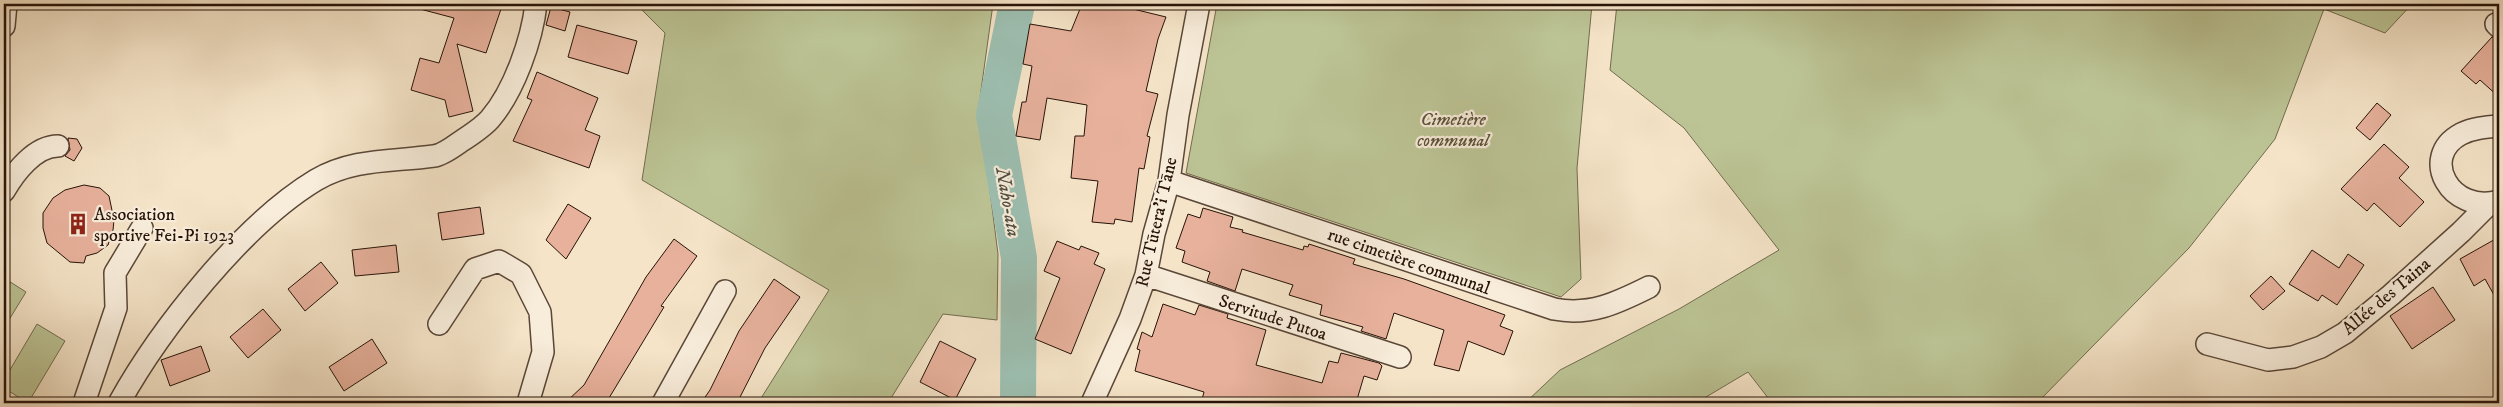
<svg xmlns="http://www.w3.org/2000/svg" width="2503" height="407" viewBox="0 0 2503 407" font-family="'IM FELL DW Pica',serif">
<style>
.green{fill:#bcc495;stroke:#716c4e}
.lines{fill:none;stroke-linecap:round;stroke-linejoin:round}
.river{stroke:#9dbfb1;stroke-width:36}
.building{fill:#e7b19c;stroke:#261308}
.minor-casing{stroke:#5a4738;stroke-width:24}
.minor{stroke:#f8eddb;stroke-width:21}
.labels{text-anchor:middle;stroke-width:4.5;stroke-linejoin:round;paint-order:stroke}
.park-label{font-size:18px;font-style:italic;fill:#5a5139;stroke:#f8eddb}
.poi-label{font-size:18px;fill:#261308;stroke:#f8eddb;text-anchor:start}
.street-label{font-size:18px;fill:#261308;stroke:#f8eddb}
.water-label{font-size:19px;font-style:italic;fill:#504f43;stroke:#f8eddb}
</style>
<rect width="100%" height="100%" fill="#f5e4c8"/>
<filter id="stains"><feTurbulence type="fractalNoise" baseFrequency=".004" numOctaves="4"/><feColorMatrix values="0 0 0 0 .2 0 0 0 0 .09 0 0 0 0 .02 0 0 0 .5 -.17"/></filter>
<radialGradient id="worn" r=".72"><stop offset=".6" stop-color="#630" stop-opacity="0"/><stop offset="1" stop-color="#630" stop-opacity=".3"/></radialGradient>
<path class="green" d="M636,4H993L979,105L998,254L997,320L943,314L888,403H758L829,290L642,180L665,33Z
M1217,4H1592L1577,168L1581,279L1561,297L1186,173Z
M1617,4H2412L2385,33L2324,9L2275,139L2189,248L2037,403H1772L1748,372L1696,403H1525L1560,370L1679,309L1779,250L1684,128L1610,70Z
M4,278L26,292L4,328Z
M37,324L65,341L28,403L4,388V380Z"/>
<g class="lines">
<path class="river" d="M1017,4L994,115L1019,258L1018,403"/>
</g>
<path class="building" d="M421,4H484L501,9L486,53L457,44L473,111L449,117L445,100L411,90L420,58L439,63L454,18L420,9Z
M1082,4H1131L1129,8L1166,17L1158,39L1146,91L1158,94L1147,136L1150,137L1144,169L1139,168L1132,222L1115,219L1114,224L1092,222L1098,181L1071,178L1075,136H1084L1087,105L1047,98L1040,140L1016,136L1022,102H1026L1032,66L1023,64L1030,24L1071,31Z
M551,7L570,12L565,31L546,25Z
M577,25L637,41L628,74L568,57Z
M2492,37L2499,39V97L2480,80L2476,84L2461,71Z
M537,72L598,98L585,130L600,136L589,168L513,141L532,100L527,98Z
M2377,103L2391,115L2370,140L2356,128Z
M68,138L77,139L82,148L74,161L65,156L70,150Z
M2384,144L2409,167L2399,178L2424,202L2400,227L2374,203L2367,211L2341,189Z
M84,185L100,188L109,196L114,220L113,230L108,245L97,253L86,256L84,263L70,262L47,243L43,228V213L53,198L65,190Z
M568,204L591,218L566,259L546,240Z
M480,207L484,234L442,240L438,213Z
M1203,208L1233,217L1230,227L1243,230L1242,232L1303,250L1304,246L1308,247L1309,244L1355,259L1353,264L1404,279L1505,315L1500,326L1513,331L1504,355L1468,341L1459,371L1434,365L1444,330L1394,313L1386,339L1361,331L1363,327L1320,315L1322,305L1289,295L1293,285L1242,269L1235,291L1207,281L1210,272L1182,262L1185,251L1176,248L1188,214L1200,218Z
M2499,237V304L2485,279L2474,286L2460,259Z
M674,239L697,256L661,306L664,307L606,403H565L584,385L646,277Z
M1057,241L1079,250L1081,246L1099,253L1094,264L1105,269L1071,354L1035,339L1060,278L1044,271Z
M396,245L399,272L355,276L352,250Z
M2312,250L2339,268L2348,254L2364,265L2337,305L2322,295L2318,301L2289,284Z
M321,262L338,283L305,311L288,289Z
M2271,276L2285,291L2263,310L2250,296Z
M774,279L800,297L765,348L737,403H701L710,390L739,331Z
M2433,287L2455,320L2412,349L2390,316Z
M1163,304L1195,315L1199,305L1228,314L1227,318L1266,330L1256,365L1322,383L1329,361L1338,363L1341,353L1379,363L1382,366L1377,380L1364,376L1356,403H1201L1204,392L1135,371L1140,350L1137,349L1142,332L1152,337Z
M263,309L281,330L248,358L230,337Z
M372,339L387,363L344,391L329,367Z
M940,341L976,359L955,400L920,382Z
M201,346L210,371L170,386L161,360Z"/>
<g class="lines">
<g class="minor-casing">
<path id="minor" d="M2496,24L2499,27
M4,26L6,4
M1169,181L1554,309C1590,316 1617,303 1649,287
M4,191C15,172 35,146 58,146
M2499,201C2451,215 2418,157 2461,134C2473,128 2486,127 2499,126
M1146,275L1400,357
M439,324L475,269L499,261L521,274L540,312L543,352L528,403
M2207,344L2268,360L2293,357L2321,347L2345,333L2391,295L2461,232L2489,204
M84,403L116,308L115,273L142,228
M119,403C160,329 243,224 316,180C354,158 392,162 434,156C442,155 453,147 460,142C471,135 482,128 490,119C514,91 532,40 536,4
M663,403L725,291
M1092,403L1130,319L1146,275L1154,234L1169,181L1178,115L1199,4"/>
</g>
<use href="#minor" class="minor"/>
</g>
<defs>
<g id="building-bare" transform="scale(1.725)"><path d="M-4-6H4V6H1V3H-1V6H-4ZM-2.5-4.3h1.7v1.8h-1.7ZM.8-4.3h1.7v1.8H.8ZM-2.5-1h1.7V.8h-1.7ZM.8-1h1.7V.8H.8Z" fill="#8f2418" stroke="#f8eddb" stroke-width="2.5" paint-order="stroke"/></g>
</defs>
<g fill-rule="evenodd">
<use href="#building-bare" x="78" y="224"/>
</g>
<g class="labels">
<g class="park-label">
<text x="1453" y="125">Cimetière<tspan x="1453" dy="21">communal</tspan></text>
</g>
<g class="poi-label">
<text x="94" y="220">Association<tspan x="94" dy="21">sportive Fei-Pi 1923</tspan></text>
</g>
<g class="street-label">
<text transform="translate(1156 222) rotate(-77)" y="6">Rue Tūtera'i Tāne</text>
<text transform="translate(1409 261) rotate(19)" y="6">rue cimetière communal</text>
<text transform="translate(2386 296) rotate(-40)" y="6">Allée des Taina</text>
<text transform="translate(1273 317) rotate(18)" y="6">Servitude Putoa</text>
</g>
<g class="water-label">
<text transform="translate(1009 202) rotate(80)" y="7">Naho-ata</text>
</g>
</g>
<rect width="2503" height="407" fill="none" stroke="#f5e4c8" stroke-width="20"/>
<rect x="5" y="5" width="2493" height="397" fill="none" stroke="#261308" stroke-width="2.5"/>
<rect x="10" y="10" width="2483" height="387" fill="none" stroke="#261308"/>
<rect width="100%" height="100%" filter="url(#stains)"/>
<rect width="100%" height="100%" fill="url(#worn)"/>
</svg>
